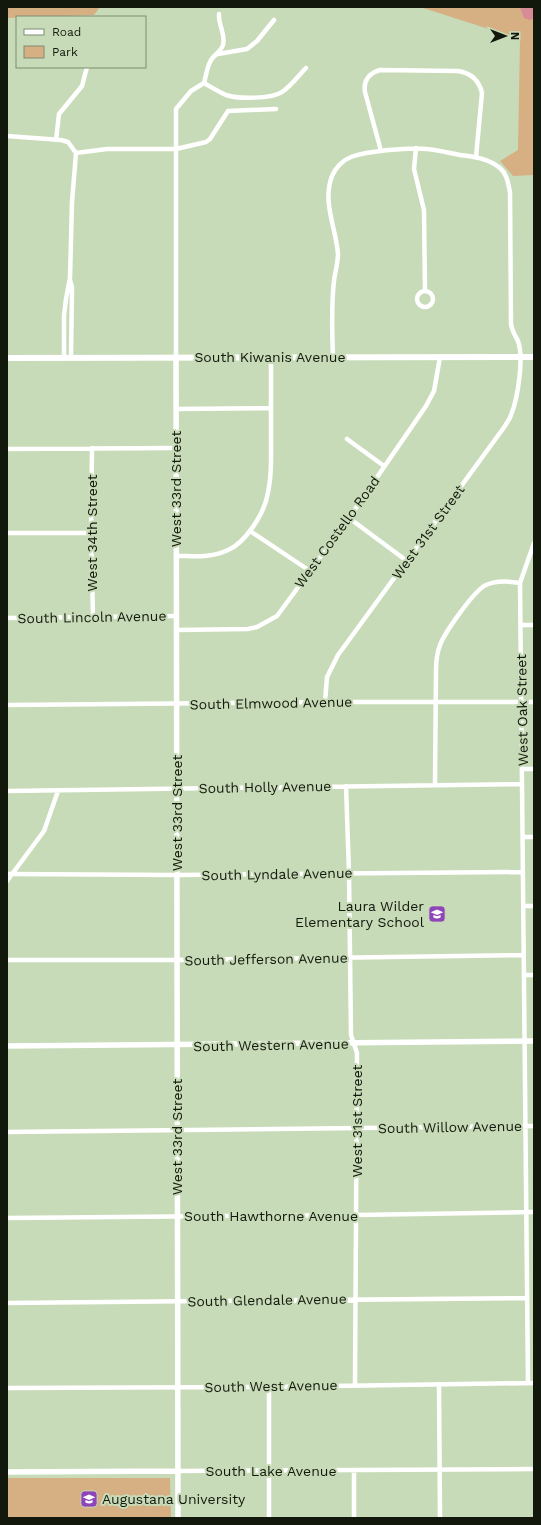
<svg xmlns="http://www.w3.org/2000/svg" width="541" height="1525" viewBox="0 0 541 1525" font-family="'Work Sans',sans-serif">
<style>
.green{fill:#d6af83}
.water{fill:#d78b96}
.lines{fill:none;stroke-linecap:round;stroke-linejoin:round}
.minor{stroke:#fff;stroke-width:4.5}
.tertiary{stroke:#fff;stroke-width:5.5}
.secondary{stroke:#fff;stroke-width:6}
.labels{text-anchor:middle;stroke-width:4;stroke-linejoin:round;paint-order:stroke}
.street-label{font-size:14px;fill:#12190c;stroke:#c8dbb8}
.poi-label{font-size:14px;fill:#12190c;stroke:#c8dbb8;text-anchor:end}
</style>
<rect width="100%" height="100%" fill="#c8dbb8"/>
<path class="green" d="M7,7H100L94,15L7,18Z
M420,7H534V175L513,176L500,161L518,150L520,39Z
M7,1478H170L171,1518H7Z"/>
<path class="water" d="M520,7H534V18L530,20L524,18Z"/>
<g class="lines">
<path class="minor" d="M218,54L247,49L257,41L274,20
M204,83C211,87 219,92 226,95C238,99 272,99 282,92C291,86 298,76 306,68
M7,136L61,140L68,142L76,153
M56,140L59,114L82,86L87,67
M416,148L414,169L424,210L425,291
M381,151L365,92C363,81 369,73 380,70L458,71C471,73 479,80 482,93L476,157
M76,153L107,149H176L206,142L210,139L228,111L276,109
M70,280L72,287L71,358
M417 299a8 8 0 1 1 16 0a8 8 0 1 1-16 0Z
M64,358V316L66,299L70,278L72,202L76,153
M176,358V109L191,91L204,83C206,76 207,68 210,62C213,55 220,53 223,45C226,34 218,25 219,14
M176,409L271,408
M347,439L384,466
M92,448L91,533L93,617
M7,449L176,448
M349,518L407,561
M250,531L310,571
M7,533H91
M177,556C194,556 212,558 228,550C245,543 263,515 267,497C272,477 271,457 271,436C271,410 271,383 271,357
M7,618L177,616
M521,625H534
M177,630L248,629L257,627L277,616L349,518L426,406L434,391L440,357
M325,702L327,677L338,655L505,426C507,422 510,419 511,415C518,398 524,358 518,341C515,335 512,331 511,324L510,192C508,183 507,174 500,168C488,158 474,157 460,155C449,153 438,150 427,149C410,147 367,151 351,157C343,160 335,168 332,176C322,202 336,228 338,254C338,263 335,272 334,281C331,306 332,332 333,357
M7,705L325,702H534
M522,769H534
M435,785L436,670C436,661 437,653 440,645C445,632 472,594 484,586C495,580 508,581 520,583
M346,786L349,873L351,1035L357,1053L355,1385
M7,791L522,784
M523,837H534
M7,874L177,875L523,872
M7,881L44,831L58,791
M524,906H534
M7,960H177L524,955
M524,975H534
M7,1132L534,1126
M7,1218L356,1215L534,1212
M7,1303L527,1298
M528,1383L520,583L534,543
M439,1384L440,1518
M7,1388L269,1387L534,1383
M177,1471L534,1469
M354,1471V1518
M269,1518V1387"/>
<path class="tertiary" d="M176,358L178,1518
M7,1046L534,1041
M7,1472L177,1471"/>
<path class="secondary" d="M7,358L534,357"/>
</g>
<defs>
<g id="school-square" transform="scale(0.9)"><rect x="-9" y="-9" width="18" height="18" rx="4" fill="#8d45b8" stroke="#c8dbb8"/><path d="M0-5L7-2L0 1L-7-2ZM-4 1L0 2.5L4 1V4Q0 6-4 4Z" fill="#fff"/></g>
<g id="university-square" transform="scale(0.9)"><rect x="-9" y="-9" width="18" height="18" rx="4" fill="#8d45b8" stroke="#c8dbb8"/><path d="M0-5L7-2L0 1L-7-2ZM-4 1L0 2.5L4 1V4Q0 6-4 4Z" fill="#fff"/></g>
</defs>
<g fill-rule="evenodd">
<use href="#school-square" x="437" y="914"/>
<use href="#university-square" x="89" y="1499"/>
</g>
<g class="labels">
<g class="street-label">
<text x="270" y="362">South Kiwanis Avenue</text>
<text transform="translate(176 489) rotate(-90)" y="5">West 33rd Street</text>
<text transform="translate(337 532) rotate(-54)" y="5">West Costello Road</text>
<text transform="translate(428 532) rotate(-54)" y="5">West 31st Street</text>
<text transform="translate(92 533) rotate(-90)" y="5">West 34th Street</text>
<text transform="translate(92 617) rotate(-1)" y="5">South Lincoln Avenue</text>
<text transform="translate(271 703) rotate(-1)" y="5">South Elmwood Avenue</text>
<text transform="translate(522 710) rotate(-91)" y="5">West Oak Street</text>
<text transform="translate(265 787) rotate(-1)" y="5">South Holly Avenue</text>
<text transform="translate(177 813) rotate(-90)" y="5">West 33rd Street</text>
<text transform="translate(277 874) rotate(-1)" y="5">South Lyndale Avenue</text>
<text transform="translate(266 959) rotate(-1)" y="5">South Jefferson Avenue</text>
<text transform="translate(271 1045) rotate(-1)" y="5">South Western Avenue</text>
<text transform="translate(357 1121) rotate(-90)" y="5">West 31st Street</text>
<text transform="translate(450 1127) rotate(-1)" y="5">South Willow Avenue</text>
<text transform="translate(177 1137) rotate(-90)" y="5">West 33rd Street</text>
<text x="271" y="1221">South Hawthorne Avenue</text>
<text transform="translate(267 1300) rotate(-1)" y="5">South Glendale Avenue</text>
<text transform="translate(271 1386) rotate(-1)" y="5">South West Avenue</text>
<text x="271" y="1476">South Lake Avenue</text>
</g>
<g class="poi-label">
<text x="424" y="911">Laura Wilder<tspan x="424" dy="16">Elementary School</tspan></text>
<text x="102" y="1504" text-anchor="start">Augustana University</text>
</g>
</g>
<rect width="541" height="1525" fill="none" stroke="#12190c" stroke-width="16"/>
<rect x="16" y="16" width="130" height="52" fill="#c8dbb8" stroke="#7f8d73"/>
<rect x="24" y="29" width="20" height="6" fill="#ffffff" stroke="#7f8d73"/>
<text x="52" y="36" font-size="12" fill="#12190c">Road</text>
<rect x="24" y="46" width="20" height="12" fill="#d6af83" stroke="#7f8d73"/>
<text x="52" y="56" font-size="12" fill="#12190c">Park</text>
<g transform="translate(505 36) rotate(90)" stroke="#c8dbb8" stroke-width="3" paint-order="stroke">
<path d="M0-3L7 15L0 10L-7 15Z" fill="#12190c"/>
<text y="-6" font-size="11" font-weight="bold" text-anchor="middle" fill="#12190c">N</text>
</g>
</svg>
